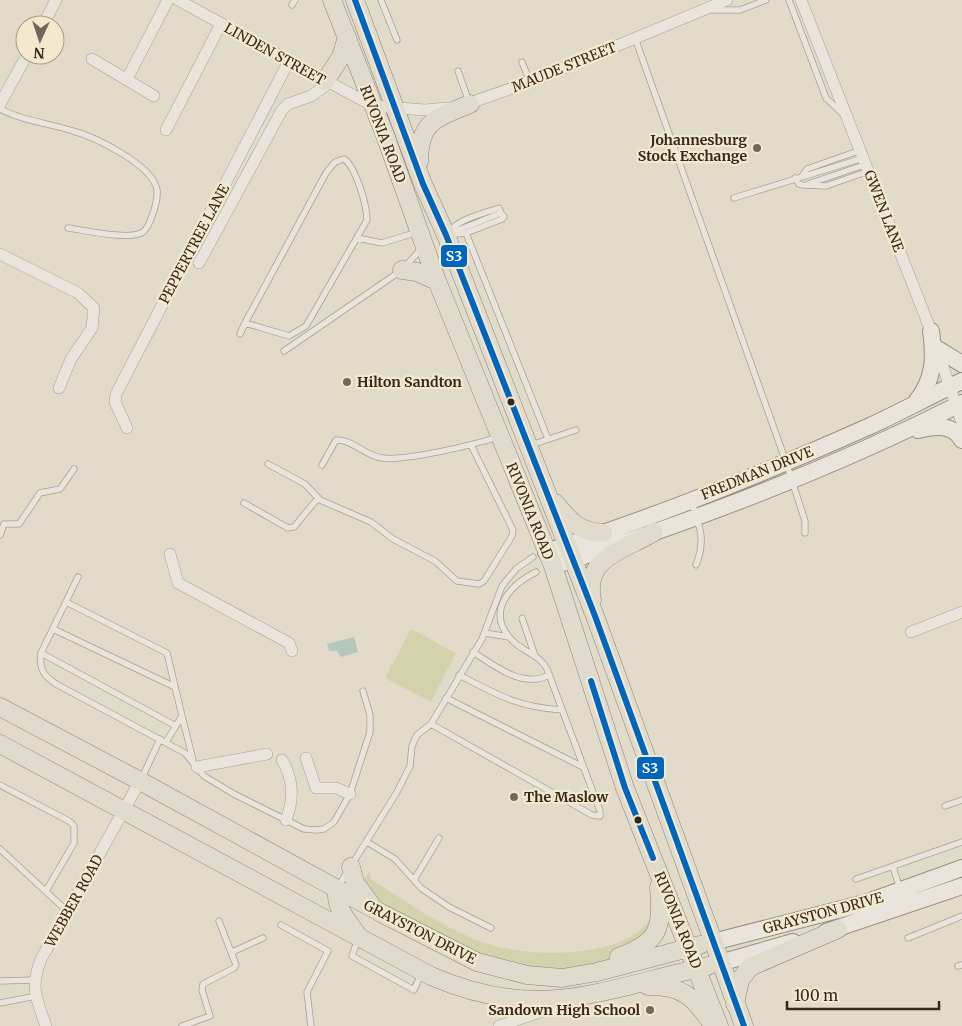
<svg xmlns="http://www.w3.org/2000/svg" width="962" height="1026" viewBox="0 0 962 1026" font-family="Merriweather,serif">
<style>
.green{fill:#d2d2ad}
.water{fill:#b6c7bc}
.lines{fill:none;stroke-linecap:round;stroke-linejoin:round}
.lane-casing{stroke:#a7a094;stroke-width:7}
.street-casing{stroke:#a7a094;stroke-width:12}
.secondary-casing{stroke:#968f84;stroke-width:18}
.primary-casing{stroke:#8c857a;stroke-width:19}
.lane{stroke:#eae5dc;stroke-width:5.5}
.street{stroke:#eae5dc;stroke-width:11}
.secondary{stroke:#eae5dc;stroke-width:16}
.primary{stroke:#e1dbcd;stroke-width:18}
.bus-1-casing{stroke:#f4e9cf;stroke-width:10}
.bus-1{stroke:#0065bd;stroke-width:6}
.poi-dot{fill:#72675a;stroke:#f4e9cf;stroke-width:2}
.bus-dot{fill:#35281d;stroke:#f4e9cf;stroke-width:2}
.labels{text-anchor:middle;stroke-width:4.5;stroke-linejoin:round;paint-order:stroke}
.street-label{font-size:14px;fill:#35281d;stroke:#f4e9cf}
.poi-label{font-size:14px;font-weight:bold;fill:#35281d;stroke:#f4e9cf;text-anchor:end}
.line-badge{stroke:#f4e9cf;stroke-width:2}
.badge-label{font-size:14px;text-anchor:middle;font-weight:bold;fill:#fff}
</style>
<rect width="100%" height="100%" fill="#e2dbca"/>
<path class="green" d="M411,629L456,653L431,702L385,678Z
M369,871L371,879C410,904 450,933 495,946C535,957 628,959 651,917C655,909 652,892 651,883L659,882L662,903L637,952L561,976L529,974L352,901Z"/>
<path class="water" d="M354,637L358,652L341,657L337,651H329L327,644Z"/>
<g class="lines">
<g class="lane-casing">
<path id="lane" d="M381,0L397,40
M789,0L826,98L844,115
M292,5L295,0
M710,10H740L766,0
M635,38L786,462L805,521V533
M522,62L530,82
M458,71L469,102
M0,109C23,121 48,123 73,131C95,137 153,165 157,190C158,198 155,208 152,216C150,222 148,228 143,232C130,241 84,230 68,228
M802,176L807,169L861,150
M795,178L799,184L802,185L826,186L869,171
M808,184L867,164
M734,198L863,158
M501,213L504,217L502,219L466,233L446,235Z
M448,233C458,219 482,214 499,208L501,213
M466,233L548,439
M357,238L382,243L418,232
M240,334L245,323L326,173L335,162L344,159C356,167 367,206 367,220L306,326L289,336L245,323
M284,351L402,270L422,248
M531,445L576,430
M268,464L305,484L320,500L371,522L393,539L435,561L457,581L479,584L484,581L512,536L513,530L471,445
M322,465L336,440C352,439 365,456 382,458C407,461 473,445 498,437
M691,501C700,526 706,540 696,565
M244,503L288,528L294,527L318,498
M0,535L4,524H19L40,493L60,489L74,469
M78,577L41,653C39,669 43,675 56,684L185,753L204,776L234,794L304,829L316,830L324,829L334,822L350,794L370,732V715L363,691
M66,602L167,653L182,716L166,742
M522,618L535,656
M53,629L175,687
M485,633L509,637
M473,652C495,666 523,689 549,675
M41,653L176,726
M459,675C498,695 517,707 562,710
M446,698L583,767
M182,716L193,760
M431,724L592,815L600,816V811L547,669C540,655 524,652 514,642C484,614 508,586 536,572
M141,780L160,739
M0,785L69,821L74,826V843L46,891
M945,806L962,800
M367,842L395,859L421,888L449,907L491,928
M0,849L68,912
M893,867L900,889
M856,879L962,842
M414,880L439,838
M338,887L397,792L410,766L412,746L417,735L431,724L482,639L502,586L516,569L533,557
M281,925L328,951L307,992L311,1026
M908,938L962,916
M358,939L352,956L414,990L421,974
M232,952L263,938
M958,966L962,965
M0,981L35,980
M0,1003L36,996
M182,1026L210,1016L202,990L203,984L234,968L236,965L219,921"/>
</g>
<g class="street-casing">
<path id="street" d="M178,0L373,106L425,110L448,108
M801,0L931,331L962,423
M43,25L56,0
M92,59L154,96
M127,79L168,0
M0,104L27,55
M464,105L530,82L727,0
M166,130L221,24
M0,254L78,293L94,308L92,328L71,359L59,388
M199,263L282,110L288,104L311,96L329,83
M127,428L115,402L116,394L289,61
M170,554L178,583L289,643L292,651
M911,632L962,612
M306,758L316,788H336L350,794
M282,760C294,780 294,799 286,820
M197,767L267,754
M46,1026C36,998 30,988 41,959L140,781
M499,1026L566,1003"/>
</g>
<g class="secondary-casing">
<path id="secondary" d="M936,348L962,364
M916,402C934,380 935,358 931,331
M918,430C933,426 953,423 962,440
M546,552C656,517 765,473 870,426C901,412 931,395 962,381
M553,566C692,522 831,469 962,403
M826,932L962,886
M713,942L865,903L962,868
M720,963L793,942"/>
</g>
<g class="primary-casing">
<path id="primary" d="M332,0L385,135L437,281L553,566L625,788L719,1026
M355,0L423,184L446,235L595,616L744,1026
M325,81L341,57L347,37
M419,162C419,121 436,118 470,104
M402,270L417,272L437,281
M555,503C571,522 578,531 603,533
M592,600C583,556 626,550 654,532
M0,707L140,781L381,913L477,962L527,975L562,978L597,972L700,945
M0,744L431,976C539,1023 601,990 708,966
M351,867L355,883L370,903
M337,889C335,907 346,919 356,933
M619,957C659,942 663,929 659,887
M648,986C682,985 694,997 712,1024
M735,1004L740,980L750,967L838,929"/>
</g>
<use href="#lane" class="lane"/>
<use href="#street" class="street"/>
<use href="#secondary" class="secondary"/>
<use href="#primary" class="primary"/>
<g class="bus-1-casing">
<path id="bus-1" d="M355,0L423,184L446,235L595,616L744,1026
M591,681L625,788L653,858"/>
</g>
<use href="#bus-1" class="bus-1"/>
</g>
<g class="poi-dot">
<circle cx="757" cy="148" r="5"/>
<circle cx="347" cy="382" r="5"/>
<circle cx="514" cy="797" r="5"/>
<circle cx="650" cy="1010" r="5"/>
</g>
<g class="bus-dot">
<circle cx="511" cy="402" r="4.5"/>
<circle cx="638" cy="820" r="4.5"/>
</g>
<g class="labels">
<g class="street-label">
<text transform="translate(275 54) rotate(29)" y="5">LINDEN STREET</text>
<text transform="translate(564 67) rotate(-22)" y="5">MAUDE STREET</text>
<text transform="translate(383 134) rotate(69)" y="5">RIVONIA ROAD</text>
<text transform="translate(884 211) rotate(69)" y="5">GWEN LANE</text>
<text transform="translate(194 244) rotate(-62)" y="5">PEPPERTREE LANE</text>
<text transform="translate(757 473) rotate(-22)" y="5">FREDMAN DRIVE</text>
<text transform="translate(530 511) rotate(68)" y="5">RIVONIA ROAD</text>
<text transform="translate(74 901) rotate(-61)" y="5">WEBBER ROAD</text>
<text transform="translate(823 913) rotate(-15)" y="5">GRAYSTON DRIVE</text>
<text transform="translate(678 920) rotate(68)" y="5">RIVONIA ROAD</text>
<text transform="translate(420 932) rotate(27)" y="5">GRAYSTON DRIVE</text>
</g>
<g class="poi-label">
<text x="747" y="145">Johannesburg<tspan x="747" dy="16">Stock Exchange</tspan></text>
<text x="357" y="387" text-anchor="start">Hilton Sandton</text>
<text x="524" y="802" text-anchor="start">The Maslow</text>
<text x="640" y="1015">Sandown High School</text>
</g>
</g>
<g class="line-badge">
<rect x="440" y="244" width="28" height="24" rx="5" fill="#0065bd"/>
<rect x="636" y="756" width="29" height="24" rx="5" fill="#0065bd"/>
</g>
<g class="badge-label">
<text x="454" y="261">S3</text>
<text x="650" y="773">S3</text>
</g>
<g transform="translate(40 40) rotate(183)"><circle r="24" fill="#f4e9cf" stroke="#a89c88"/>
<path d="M0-4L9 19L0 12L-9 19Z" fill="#72675a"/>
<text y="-8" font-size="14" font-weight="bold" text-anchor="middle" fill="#35281d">N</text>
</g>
<path d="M787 1001v8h152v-8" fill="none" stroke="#35281d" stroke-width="2.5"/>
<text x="794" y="1001" font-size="15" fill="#35281d" stroke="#f4e9cf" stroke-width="4" paint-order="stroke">100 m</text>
</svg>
